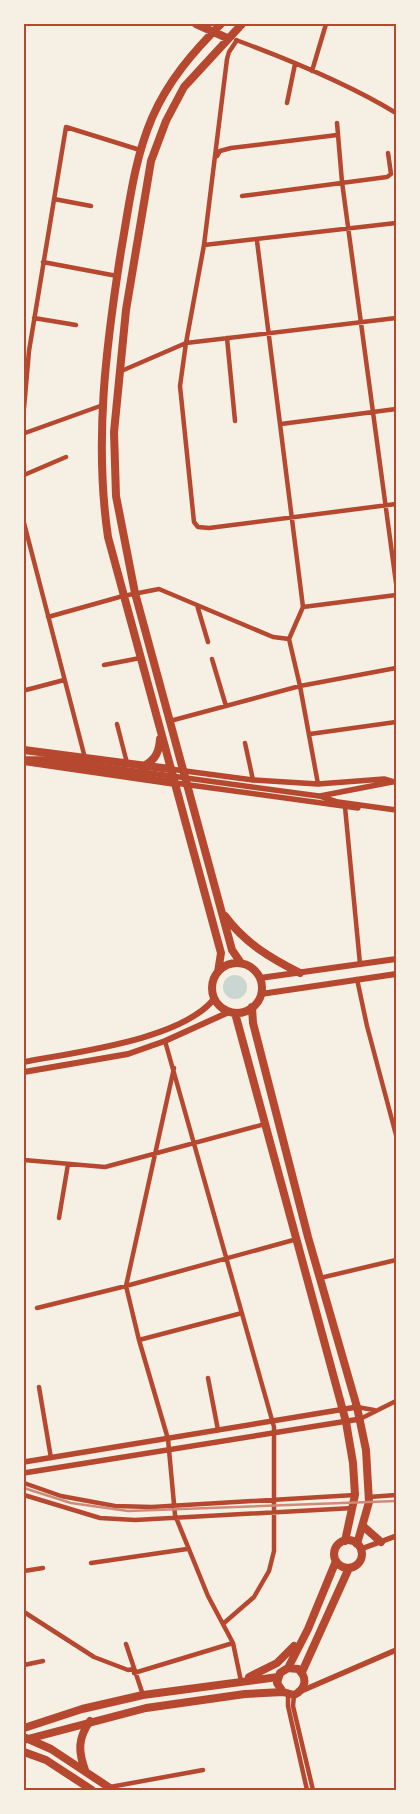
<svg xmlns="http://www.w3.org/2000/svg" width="420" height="1814" viewBox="0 0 420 1814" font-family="'Golos Text',sans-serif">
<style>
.water{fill:#c9d6d2}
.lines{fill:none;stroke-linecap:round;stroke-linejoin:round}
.minor{stroke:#b5482f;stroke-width:4.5}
.tertiary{stroke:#b5482f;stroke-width:5.5}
.secondary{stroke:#b5482f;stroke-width:6}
.primary{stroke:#b5482f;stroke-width:8}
.rail{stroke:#cf8b77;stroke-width:2.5}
.neatline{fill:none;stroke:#b5482f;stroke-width:2}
</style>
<rect width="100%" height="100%" fill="#f6efe4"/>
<path class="water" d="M223 987a12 12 0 1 1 24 0a12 12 0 1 1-24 0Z"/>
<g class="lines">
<path class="minor" d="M236,40C290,60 347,83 396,113
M237,40L229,52L227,59L204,245L186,343L180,386L194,522L198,527L209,528L396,504
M312,71L326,24
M287,103L295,64
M337,123L342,182L396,583
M217,156L220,151L231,148L337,135
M242,196L387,177L391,174L388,153
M54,199L91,206
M257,241L303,607
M204,245L396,223
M43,262L117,276
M34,318L76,325
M227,338L235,421
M119,372L186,343L396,318
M24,408L29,351L66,127L140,150
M281,424L396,409
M24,431L25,433L103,405
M24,475L66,457
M24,523L85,758
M197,605L208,642
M303,607L396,595
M48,617L123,596L159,589L273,637L289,639
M289,639L300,686L318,784
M289,639L303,607
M212,659L226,706
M104,665L140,658
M26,690L64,680
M170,721L300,686L396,668
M117,724L127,763
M310,734L396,722
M245,743L253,780
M345,807L360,964
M357,979L367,1026L396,1135
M165,1041L274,1427V1551L269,1571L254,1597L224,1623
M174,1068L126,1286L139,1340L168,1439L175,1515L208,1596L233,1643L241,1681
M24,1160L105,1167L265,1124
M59,1218L68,1164
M320,1278L396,1260
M37,1308L126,1286L297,1239
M139,1340L242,1313
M208,1378L218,1430
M39,1387L51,1458
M357,1407L374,1410
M360,1419L396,1401
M24,1483L61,1496L115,1506L152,1507L355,1495
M24,1495L100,1518L135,1520L353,1508
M369,1497L396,1495
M91,1563L187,1549
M24,1571L43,1568
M24,1612L94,1657L128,1670L133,1669
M126,1644L143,1695
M24,1665L43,1661
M134,1673L233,1643
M288,1695V1706L307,1790
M294,1695L293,1706L313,1790
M110,1787L203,1770"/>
<path class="tertiary" d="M27,759H47L319,796L338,802L396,810
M170,769L253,780L318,784L384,779L394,782
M175,783L358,808
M320,796L392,782
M24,1462L357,1407
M24,1473L360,1419
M361,1549L396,1536
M299,1692L396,1650"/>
<path class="secondary" d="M260,978L396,959
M261,994L396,974
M24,1062C75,1052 181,1040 214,999
M24,1072L128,1054L165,1041L229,1012"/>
<path class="primary" d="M196,24L227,38
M24,750L170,769
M24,761L175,783
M144,766C156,759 159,752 160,739
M225,916C245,943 270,958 300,973
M241,963L232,950L135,593L116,496L114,432L126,310L151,161L166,121L184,87L242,24
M212 988a25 25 0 1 1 50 0a25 25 0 1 1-50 0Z
M218,972L221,953L108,537C94,441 106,346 121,251C129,206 134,160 152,118C168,81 193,52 221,24
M252,1007L253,1023L308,1237L357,1407L366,1450L369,1502L357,1544
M235,1013L346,1422L353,1463L355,1495L345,1541
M364,1527L381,1542
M334 1554a14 14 0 1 1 28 0a14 14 0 1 1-28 0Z
M288,1668L308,1629L336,1561
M302,1672L349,1568
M249,1677L277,1663L294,1646
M24,1728L82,1709L143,1695L278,1677
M26,1738L51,1749L113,1790
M24,1740L146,1708L245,1694L283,1692L294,1695C306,1689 308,1678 298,1669L288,1668L280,1673L277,1683L283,1692
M24,1752L46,1760L92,1790
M85,1770C78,1751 78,1738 90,1721"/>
<path class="rail" d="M24,1488L71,1503L128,1511L396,1501"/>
</g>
<rect width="420" height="1814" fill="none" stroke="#f6efe4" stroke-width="50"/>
<rect x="25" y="25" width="370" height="1764" class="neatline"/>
</svg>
